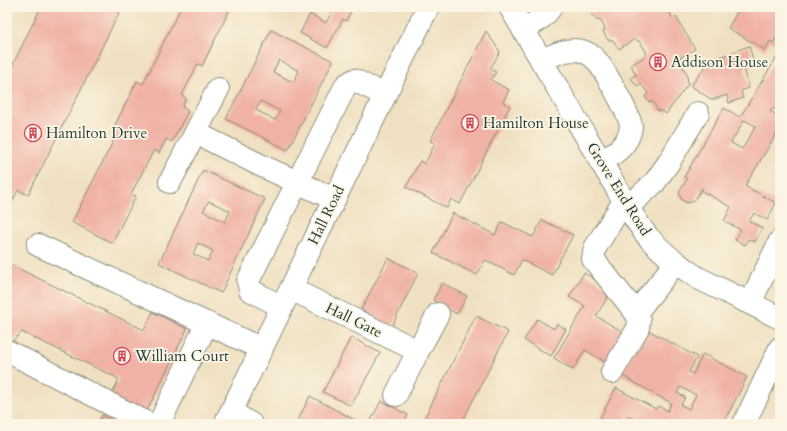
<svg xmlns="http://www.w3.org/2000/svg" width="787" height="431" viewBox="0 0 787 431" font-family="Cardo,serif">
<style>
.building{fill:#f0b2a6;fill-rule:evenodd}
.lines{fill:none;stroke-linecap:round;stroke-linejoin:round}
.minor-casing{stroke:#888e7a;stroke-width:24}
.major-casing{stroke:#888e7a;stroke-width:24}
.minor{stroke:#fff;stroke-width:22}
.major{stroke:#fff;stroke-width:22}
.labels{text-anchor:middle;stroke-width:3.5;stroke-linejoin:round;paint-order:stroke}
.poi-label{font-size:15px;fill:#1f3d34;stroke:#fcf5e5;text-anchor:start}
.street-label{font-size:15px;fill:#1f3d34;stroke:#fcf5e5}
</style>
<rect width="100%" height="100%" fill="#fcf5e5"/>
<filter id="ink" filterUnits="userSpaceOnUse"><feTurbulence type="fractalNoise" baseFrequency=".025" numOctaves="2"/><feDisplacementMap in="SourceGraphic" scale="8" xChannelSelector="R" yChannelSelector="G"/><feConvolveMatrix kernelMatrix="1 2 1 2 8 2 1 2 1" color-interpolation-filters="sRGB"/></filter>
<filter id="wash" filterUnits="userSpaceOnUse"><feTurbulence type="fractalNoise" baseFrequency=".012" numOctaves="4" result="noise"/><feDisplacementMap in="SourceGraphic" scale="16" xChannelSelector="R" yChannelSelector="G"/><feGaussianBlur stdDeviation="0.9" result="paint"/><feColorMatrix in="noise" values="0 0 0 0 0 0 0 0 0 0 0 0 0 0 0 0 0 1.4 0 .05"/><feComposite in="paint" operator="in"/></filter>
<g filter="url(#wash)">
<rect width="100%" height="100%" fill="#f0e0c1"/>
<g id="blocks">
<path class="building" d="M41,7H122L28,195L18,190L7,212V76Z
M181,7H225L230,9L202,66L198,64L182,95L186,99L182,107L188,111L172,142L166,139L159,153L154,150L131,194L136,196L112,243L72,222L117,134L112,131L137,81L143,84Z
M332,7H353L346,21L343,19L327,48L300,33L310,14L326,23L334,8Z
M593,7H675L670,14L673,19L676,17L695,49L678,59L687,74L688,84L666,114L663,111H658L653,102H649L645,97L648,93L641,84L637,86L631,78L636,75L631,65L646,56V51L640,42L635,39L619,49L613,40H608L603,32L605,29L601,21L596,20L591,14L594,8Z
M740,7H780V32L773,43L770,41L765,50L728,28Z
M271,30L333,61L288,150L226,119ZM279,60L299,71L293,82L273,72ZM261,101L280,111L275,120L256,110Z
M486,31L500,52L490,69L496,72L491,80L509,90L503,102L510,106L460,204L451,199L447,208L406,187L420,161L425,164L435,143L430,141Z
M749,46L755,66L744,68L749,88L741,91L743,98L729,103L727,95L712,100L691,86L709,61Z
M780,52V112L772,108L770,111L780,117V128L745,186L776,203L767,220L754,213L749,221L762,228L755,242L748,239L745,245L735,240L741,230L724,221L731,207L702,191V188L694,201L687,203L681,199L679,192L687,179L684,177L724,108L740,117ZM744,120L756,126L742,149L731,143Z
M203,170L265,199L221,293L159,263ZM209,201L230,211L225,222L203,211ZM198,243L213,251L208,261L193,254Z
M453,213L495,235L502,222L533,237L542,220L573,235L552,275L522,260L514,275L485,260L477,275L433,253Z
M388,258L418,273L392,326L361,310Z
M7,263L144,330L153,312L187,329L145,415L110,398L119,379L22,332L7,346Z
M584,273L612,290L596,316L628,335L610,365L585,350L573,370L554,358L585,306L569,297Z
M442,283L467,296L457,314L433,300Z
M476,316L508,332L461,424H429L423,421Z
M537,319L554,329L557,324L566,329L551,356L524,340Z
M646,329L697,357L689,372L693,374L703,354L747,377L723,424H637L636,420L627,416L623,424H597L616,388L656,409L658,406L668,411L671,403L621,375ZM680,387L696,395L689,409L681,405L685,397L677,393Z
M351,337L380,353L351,406L323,392Z
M310,396L362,424H296Z
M381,401L408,415L403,424H369Z
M102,415L118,424H97Z"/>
</g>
</g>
<g filter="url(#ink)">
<use href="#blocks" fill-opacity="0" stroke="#888e7a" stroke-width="1"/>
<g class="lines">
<g class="minor-casing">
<path id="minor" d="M523,29C535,23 544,18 551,7
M541,60C554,55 569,47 582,51C588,53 594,57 597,61C605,71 630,115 631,126C631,127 630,132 630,132C626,147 613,154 601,163
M196,133L260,165L334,199
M170,182L218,89
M628,207L655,182L669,162L698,113
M38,245L262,349
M291,289L418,351L438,314
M750,303L780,241
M282,307L250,290L248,281L346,85L354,80L385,95
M636,313L676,262
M7,351L149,424
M612,372L638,328L639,320L636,313L593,259L595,248L624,201
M396,395L418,351
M231,412L251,424
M159,424L207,323
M225,424L428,7
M744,424L780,348"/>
</g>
<g class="major-casing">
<path id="major" d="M510,7L624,201C632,214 640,228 650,239C664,254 681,267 698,278L780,318"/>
</g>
<use href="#minor" class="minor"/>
<use href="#major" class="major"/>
</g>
</g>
<defs>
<g id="building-ring" transform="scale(0.9)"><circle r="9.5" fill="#fcf5e5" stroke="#d1495b" stroke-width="1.5"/><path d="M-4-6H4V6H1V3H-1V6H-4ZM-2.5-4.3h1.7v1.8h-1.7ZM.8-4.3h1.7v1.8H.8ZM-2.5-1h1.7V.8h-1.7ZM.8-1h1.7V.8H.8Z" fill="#d1495b"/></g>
</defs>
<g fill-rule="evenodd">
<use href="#building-ring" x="658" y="62"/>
<use href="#building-ring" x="470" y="123"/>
<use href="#building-ring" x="33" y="133"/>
<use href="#building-ring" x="122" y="356"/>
</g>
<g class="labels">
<g class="poi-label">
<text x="671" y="67">Addison House</text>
<text x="483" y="128">Hamilton House</text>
<text x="46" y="138">Hamilton Drive</text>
<text x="135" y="361">William Court</text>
</g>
<g class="street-label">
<text transform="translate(619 189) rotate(58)" y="5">Grove End Road</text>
<text transform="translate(326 215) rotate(-64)" y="5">Hall Road</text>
<text transform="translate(354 320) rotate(26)" y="5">Hall Gate</text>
</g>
</g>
<rect width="787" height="431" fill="none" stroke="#fcf5e5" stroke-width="24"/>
</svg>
